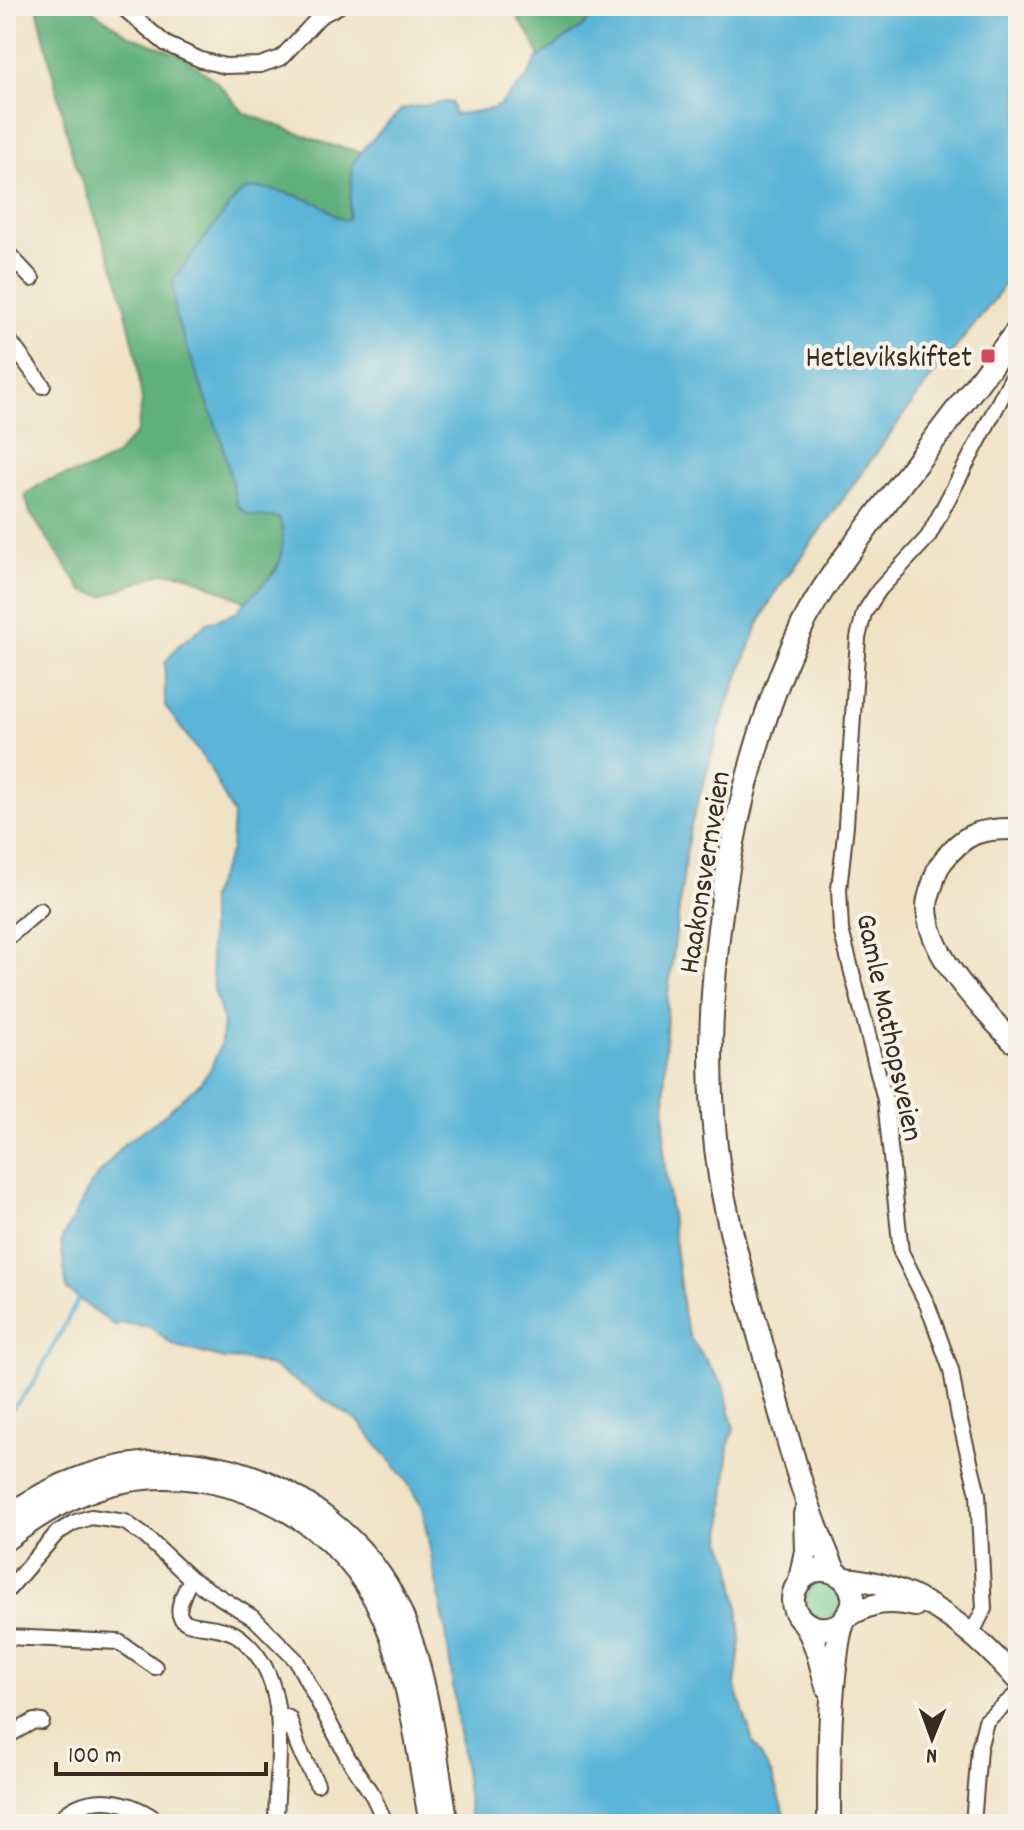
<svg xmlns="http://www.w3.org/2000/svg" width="1024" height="1830" viewBox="0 0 1024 1830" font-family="Dekko,sans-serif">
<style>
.green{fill:#76cd91;stroke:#587c58;stroke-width:2}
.forest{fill:#60b07b;stroke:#4e6d4c;stroke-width:2}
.water{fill:#5ab5d8;stroke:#4a707b;stroke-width:2}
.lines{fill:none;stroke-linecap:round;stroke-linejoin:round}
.stream{stroke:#5ab5d8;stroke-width:4}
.street-casing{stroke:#564637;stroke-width:18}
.secondary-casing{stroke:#564637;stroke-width:24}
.primary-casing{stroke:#564637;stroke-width:26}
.street{stroke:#fff;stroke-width:14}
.secondary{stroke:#fff;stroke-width:20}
.primary{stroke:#fff;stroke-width:22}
.poi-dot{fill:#d1495b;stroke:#f7f3e8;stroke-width:3}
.labels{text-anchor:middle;stroke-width:8;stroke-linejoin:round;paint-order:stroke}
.poi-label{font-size:30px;fill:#3b2a1e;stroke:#f7f3e8;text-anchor:end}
.street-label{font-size:30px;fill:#3b2a1e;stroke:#f7f3e8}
</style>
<rect width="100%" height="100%" fill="#f7f3e8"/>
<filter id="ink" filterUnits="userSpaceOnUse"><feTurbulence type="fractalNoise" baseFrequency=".0125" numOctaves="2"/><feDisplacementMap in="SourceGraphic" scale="16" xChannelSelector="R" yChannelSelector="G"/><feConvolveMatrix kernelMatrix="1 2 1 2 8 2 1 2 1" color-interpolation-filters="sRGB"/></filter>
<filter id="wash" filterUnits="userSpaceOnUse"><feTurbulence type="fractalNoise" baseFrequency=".006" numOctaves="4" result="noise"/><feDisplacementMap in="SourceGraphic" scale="32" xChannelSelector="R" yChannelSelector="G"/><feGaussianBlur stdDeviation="1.8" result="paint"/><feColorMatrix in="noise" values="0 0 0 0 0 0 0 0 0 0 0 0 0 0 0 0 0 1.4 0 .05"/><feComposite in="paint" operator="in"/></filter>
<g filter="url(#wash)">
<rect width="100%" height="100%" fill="#f0e2c5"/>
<path class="green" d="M806 1600a18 18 0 1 1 36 0a18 18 0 1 1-36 0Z"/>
<path class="forest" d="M86,6L130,36L181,55L216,81L244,113L327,144L361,152L353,164L349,216L347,220C334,219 330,209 319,204C298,195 265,184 243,191L222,441L237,505L248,515L279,517C292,559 272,575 246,602L185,574L162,573L104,596L83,591L30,513L25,495L45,481L91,469L115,456L137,432L142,402L136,354L119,282L72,154L37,7Z
M509,6H603L581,28L540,57L530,35Z"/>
<path class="water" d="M603,6H1018V263L994,300L927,383L774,594L757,628L724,714L689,832L668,994L665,1053L664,1159L684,1317L690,1338L724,1386L734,1429L729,1444L722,1540L731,1561L738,1606L741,1640L735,1685L753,1742L772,1776L787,1824H471L446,1632L422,1508L408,1483L359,1422L273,1367L249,1360L224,1359L173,1345L151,1327L120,1323L115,1326L67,1290L61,1241L91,1184L124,1144L158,1120L199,1084L210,1070L221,1044L223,1019L214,990L210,952V897L231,850L233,814L209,766L165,706V663L178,646L208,623L235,613L276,571L281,558L283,531L279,518L248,515L237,505L222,441L175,315L173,280L235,199C240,194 244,190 251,189C266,185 305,198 320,204C330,209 334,219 347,220L349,216L353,164L365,147L402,109L445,102L452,103L454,115L492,109L500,105L528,77L537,59L581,28Z"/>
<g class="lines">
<path class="stream" d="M6,1416L33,1384L78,1300"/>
</g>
</g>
<g filter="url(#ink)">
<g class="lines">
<g class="street-casing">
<path id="street" d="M121,6L166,44L201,60L225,66L260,65L281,58L320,16L339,6
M6,251L32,279
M6,336L43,386
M6,939L40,910
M191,1579C158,1640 202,1617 235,1634C242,1638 252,1648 257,1655C291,1699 276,1773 276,1824
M6,1592L57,1533L73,1523L91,1517L125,1522L146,1537L191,1579L255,1619L296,1660L348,1758L373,1796L386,1824
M972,1633L984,1609L978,1494L959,1417L951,1370L928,1306L901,1252L885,1100L841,930L839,889L846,825L858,638L864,613L879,590L928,537L1018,366
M6,1637L119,1642L155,1667
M277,1714L289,1718L298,1747L317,1784
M6,1737L34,1721L42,1722
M55,1824C86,1789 129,1798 162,1824
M973,1824L979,1749L986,1721L1018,1693"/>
</g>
<g class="secondary-casing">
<path id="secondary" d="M1018,829C982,828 965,832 943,861C937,868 935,875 933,883C930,891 927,899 927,907C928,956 981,1007 1012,1041L1018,1043
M845,1578C915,1583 974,1630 1018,1681
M848,1617C871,1602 888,1600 915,1606"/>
</g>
<g class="primary-casing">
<path id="primary" d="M6,1518C105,1446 227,1441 325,1518C352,1539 376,1565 392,1595C427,1662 434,1750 447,1824
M6,1539C41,1512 81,1489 124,1481C221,1462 330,1513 376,1601C411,1669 417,1750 431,1824
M835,1572C805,1507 787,1437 768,1367C751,1305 731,1242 720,1177C693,1008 729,778 803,624C823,584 852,548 879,512C925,451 972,391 1018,330
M800,1580L806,1551L805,1514
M805,1624C818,1645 820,1664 827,1686
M829,1824C829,1769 829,1713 836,1659C837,1649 839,1633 843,1623C847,1613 855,1608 853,1596C849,1572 819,1561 802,1579C776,1607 811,1643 843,1622"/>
</g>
<use href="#street" class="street"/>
<use href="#secondary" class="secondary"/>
<use href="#primary" class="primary"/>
</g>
</g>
<rect class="poi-dot" x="980" y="348" width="16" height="16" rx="4"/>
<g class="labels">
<g class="poi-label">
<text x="972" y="366">Hetlevikskiftet</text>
</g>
<g class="street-label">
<text transform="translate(703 872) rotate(-81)" y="10">Haakonsvernveien</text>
<text transform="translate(891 1027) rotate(78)" y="10">Gamle Mathopsveien</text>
</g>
</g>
<rect width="1024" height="1830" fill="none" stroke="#f7f3e8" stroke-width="32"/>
<g transform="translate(932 1738) rotate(181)" stroke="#f7f3e8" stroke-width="6" paint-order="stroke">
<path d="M0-6L14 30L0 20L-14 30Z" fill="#3b2a1e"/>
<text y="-12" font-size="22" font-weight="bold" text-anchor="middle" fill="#3b2a1e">N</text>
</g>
<path d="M56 1762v12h210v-12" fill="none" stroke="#3b2a1e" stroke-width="4"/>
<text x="68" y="1762" font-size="24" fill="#3b2a1e" stroke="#f7f3e8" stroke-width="6" paint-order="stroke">100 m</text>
</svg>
